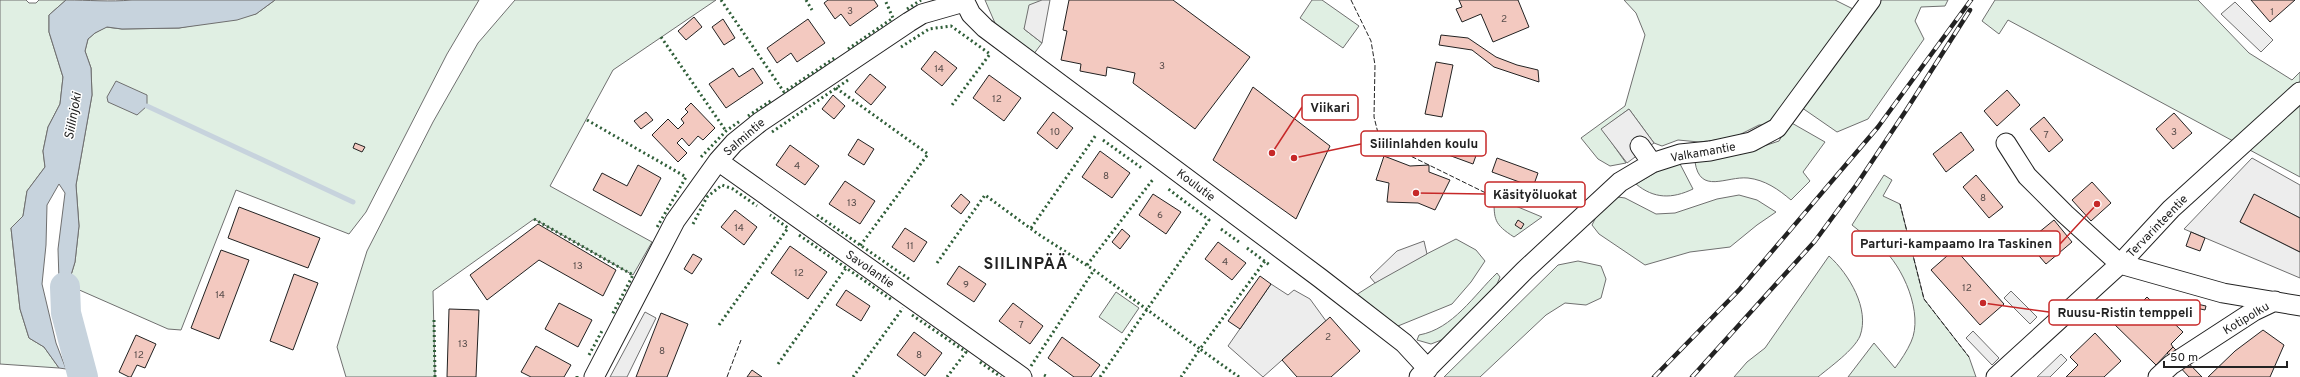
<svg xmlns="http://www.w3.org/2000/svg" width="2300" height="377" viewBox="0 0 2300 377" font-family="Overpass,sans-serif">
<style>
.green{fill:#e0efe3;stroke:#6f6f6f}
.parking{fill:#ededed;stroke:#6f6f6f}
.water{fill:#c7d3dd;stroke:#6f6f6f}
.lines{fill:none;stroke-linecap:round;stroke-linejoin:round}
.stream{stroke:#c7d3dd;stroke-width:5}
.river{stroke:#c7d3dd;stroke-width:30}
.building{fill:#f3c9c0;stroke:#222}
.minor-casing{stroke:#222;stroke-width:21}
.minor{stroke:#fff;stroke-width:19}
.rail-casing{stroke:#222;stroke-width:4.5}
.rail{stroke:#fff;stroke-width:3;stroke-dasharray:9;stroke-linecap:butt}
.hedge{stroke:#2f5e38;stroke-width:3;stroke-dasharray:2 3;stroke-linecap:butt}
.fence{stroke:#222;stroke-width:1;stroke-dasharray:5 2;stroke-linecap:butt}
.labels{text-anchor:middle;stroke-width:3;stroke-linejoin:round;paint-order:stroke}
.number-label{font-size:10px;fill:#564c4a}
.street-label{font-size:12px;fill:#222;stroke:#fff}
.water-label{font-size:13px;font-style:italic;fill:#222;stroke:#fff}
.district-label{font-size:16px;font-weight:bold;letter-spacing:1px;fill:#222;stroke:#fff}
.leader{fill:none;stroke:#c62828;stroke-width:1.5}
.callout-dot{fill:#c62828;stroke:#fff;stroke-width:1.5}
.callout{fill:#fff;stroke:#c62828;stroke-width:1.5}
.callout-label{font-size:13px;text-anchor:middle;font-weight:bold;fill:#222}
</style>
<rect width="100%" height="100%" fill="#fff"/>
<path class="green" d="M0,0H26L29,3H36L39,0H66L49,15V32L63,77L60,104L48,127L43,151L45,167L27,191L23,216L11,228L20,309L29,338L44,347L59,368L0,364Z
M275,0H479L447,54L366,212L349,234L236,190L181,330L168,329L68,285L75,262L79,226L76,185L92,95L91,68L85,51L88,39L95,33L106,27L122,29L179,28L256,14Z
M515,0H716L613,70L550,186L652,242L633,275L534,219L433,291L435,377H346L337,347L367,251L433,122L478,43Z
M985,0H1042L1024,29L1042,43L1033,55L998,30Z
M1312,0H1322L1359,26L1343,48L1300,18Z
M1624,0H1835L1861,13L1871,0H1948L1945,6L1921,7L1915,21L1924,39L1868,119L1837,132L1795,103L1797,99L1765,125H1759L1733,138L1699,142L1678,140L1662,146L1654,143L1629,109L1602,129L1626,163L1610,166L1598,159L1581,138L1625,106L1645,35L1636,13Z
M1995,0H2198L2249,53L2292,80L2300,72V177L2008,20L1999,34L1982,21Z
M1790,122L1825,142L1803,172L1810,181L1791,200C1778,189 1765,180 1748,178C1726,176 1700,195 1695,162L1749,151L1779,141Z
M1679,162L1693,189C1672,199 1654,199 1636,184L1660,170Z
M1884,175L1892,180L1883,196L1900,204L1924,299L1969,357L1976,377H1848L1874,343L1895,368C1901,360 1907,351 1911,342C1924,314 1903,266 1881,247C1872,239 1861,233 1852,225Z
M1739,195L1757,200L1776,212L1757,225L1730,247L1690,252L1645,265L1599,234L1592,225L1596,217L1618,197L1625,198L1656,214L1675,213L1717,199Z
M1494,197L1542,217L1514,237C1494,224 1494,220 1494,197Z
M1456,239L1476,250L1485,261L1471,282L1452,304L1398,326L1356,295L1397,269Z
M1829,256C1849,274 1870,309 1860,336C1854,350 1830,367 1818,377H1734L1747,362L1765,348Z
M1578,261L1601,266L1606,279L1601,298L1586,305L1565,303L1546,315L1480,377H1444L1558,265Z
M1497,273L1500,277L1497,284L1444,339L1431,344L1417,340L1419,335C1453,329 1474,295 1497,273Z
M1116,292L1139,308L1122,333L1099,317Z"/>
<path class="parking" d="M1042,0H1050L1042,43L1024,29L1029,5Z
M2235,2L2273,40L2261,52L2221,14Z
M1629,109L1654,143L1627,163L1601,129Z
M2252,158L2300,185V218L2254,195L2240,222L2300,252V278L2184,229Z
M1424,241L1427,254L1375,283L1370,277L1397,251Z
M1271,284L1288,295L1294,290L1310,299L1326,321L1263,377L1228,346Z
M2011,291L2037,317L2030,324L2004,298Z
M645,312L656,318L627,377H610Z
M1973,331L1999,358L1992,365L1966,338Z
M2061,354L2067,360L2050,377H2037Z"/>
<path class="water" d="M66,0C88,0 110,2 132,0H275L256,14L237,20L179,28L122,29L107,27L95,33L88,39L85,51L91,68L92,95L76,185L79,226L75,262L68,285L78,312L70,329L86,350L90,377H74L62,333L60,311L58,249L65,193L59,184L47,205L46,245L42,284L56,343L66,369L59,368L44,347L29,338L20,309L11,228L23,216L27,191L45,167L43,151L48,127L60,104L63,77L49,32V15Z
M116,81L147,95V106L137,115L108,102L107,97Z"/>
<g class="lines">
<path class="stream" d="M147,106L353,202"/>
<path class="river" d="M65,287L66,313L83,377"/>
</g>
<path class="building" d="M828,0H874L878,6L850,26L841,14L835,19L824,3Z
M1069,0H1173L1250,57L1195,129L1133,83L1135,73L1107,67L1106,76L1080,71L1081,64L1061,60L1067,31L1063,30Z
M1459,0H1518L1529,27L1493,42L1481,14L1462,22L1456,9L1462,7Z
M2251,0H2295L2270,22Z
M694,17L702,27L686,40L678,31Z
M723,19L735,38L724,45L712,27Z
M808,19L825,43L797,62L791,53L777,63L767,48Z
M1441,35L1468,38L1496,57L1517,65L1538,70L1539,82L1494,67L1472,50L1439,45Z
M935,51L957,68L942,86L921,69Z
M1436,62L1453,65L1442,117L1425,114Z
M733,68L739,77L753,68L763,83L726,108L709,84Z
M870,74L886,87L871,105L855,92Z
M989,75L1021,98L1004,121L973,98Z
M1253,87L1330,146L1296,219L1213,160Z
M2007,90L2020,105L1997,126L1984,111Z
M833,95L845,106L834,119L822,109Z
M691,103L715,128L703,140L698,136L689,146L682,138L677,143L687,153L678,162L652,135L668,119L678,129L684,123L681,119L688,112L685,109Z
M646,112L653,120L641,129L634,121Z
M1053,112L1073,128L1057,149L1037,133Z
M2174,113L2192,133L2173,149L2156,129Z
M2044,117L2063,140L2049,152L2030,129Z
M1961,132L1974,150L1946,172L1933,154Z
M1437,135L1478,150L1473,164L1432,149Z
M858,139L874,149L864,165L848,155Z
M355,143L365,147L362,152L353,148Z
M790,145L819,166L805,185L776,165Z
M1100,151L1130,173L1112,198L1082,177Z
M1384,156L1410,166L1429,165V172L1450,180L1435,210L1418,203L1387,202L1389,183L1376,180Z
M1497,158L1538,173L1533,187L1492,172Z
M638,165L661,178L641,216L593,190L602,173L627,186Z
M1976,175L2003,207L1989,218L1963,187Z
M845,181L875,201L860,224L829,204Z
M2092,182L2111,203L2091,221L2072,200Z
M961,194L970,202L961,214L951,206Z
M1153,194L1181,212L1166,234L1139,215Z
M2254,194L2300,218V252L2240,222Z
M239,207L320,238L308,268L228,238Z
M735,210L757,227L744,245L721,227Z
M1518,220L1524,224L1521,229L1515,225Z
M2054,220L2072,242L2046,264L2027,242Z
M538,224L616,270L603,296L539,260L487,300L470,275Z
M905,228L927,242L914,262L892,247Z
M1122,229L1130,236L1120,249L1112,242Z
M2191,232L2205,238L2200,251L2186,246Z
M1218,242L1246,263L1232,280L1205,259Z
M790,246L827,272L808,299L771,273Z
M1955,249L2004,304L1980,325L1931,270Z
M221,250L249,260L219,339L191,328Z
M693,254L702,259L692,274L684,269Z
M959,266L986,284L974,302L947,284Z
M294,274L318,283L293,350L270,341Z
M1260,276L1271,284L1240,329L1228,321Z
M846,290L870,306L861,321L836,305Z
M2147,297L2183,332L2171,344L2173,347L2156,365L2110,320L2125,304L2133,311Z
M559,303L592,320L578,347L545,329Z
M1013,303L1043,326L1030,344L999,321Z
M2197,304L2206,306L2205,310L2196,308Z
M449,309L479,310L476,377H447Z
M661,313L688,324L667,377H636Z
M1330,317L1360,351L1331,377H1297L1282,360Z
M2263,330L2284,345L2270,377H2208L2235,351Z
M914,332L942,353L925,376L897,355Z
M2095,333L2121,361L2104,377H2066L2078,365L2070,357Z
M136,335L156,344L145,368L137,365L131,377H129L119,372Z
M1062,337L1100,365L1091,377H1074L1048,358Z
M536,346L571,365L564,377H531L521,372Z
M2173,347L2202,377H2189L2167,353Z
M752,370L762,377H747Z"/>
<g class="lines">
<g class="minor-casing">
<path id="minor" d="M964,0L971,14L985,28L1320,278L1404,343L1428,369
M2006,143L2027,176L2065,214L2120,264L2223,293L2300,306
M1640,146L1652,163
M718,161L1022,377
M594,377L675,221L718,161L734,143L760,122L909,22L922,14L964,2
M1419,377L1525,270L1620,182L1652,163L1680,154L1710,151L1751,142L1777,128L1871,0
M1996,377L2120,264L2171,209L2300,92
M2158,377L2171,365L2254,311L2275,301"/>
</g>
<use href="#minor" class="minor"/>
<g class="rail-casing">
<path id="rail" d="M1654,377L1740,289L1878,127L1971,0
M1692,377L1815,241L1857,184L1907,109L1970,10"/>
</g>
<use href="#rail" class="rail"/>
<path class="hedge" d="M721,0L784,92L836,57
M806,0L812,10
M907,9L921,0
M661,37L726,131
M901,47L929,29L951,26L990,54L952,105
M848,49L893,18L885,0
M836,88L928,154L860,246
M748,116L772,100
M587,120L686,177L656,229
M772,132L848,80
M1103,140L1143,169
M701,157L726,131L740,121
M817,215L909,279
M534,219L633,275L612,315
M693,224L707,197L722,185L733,189L757,206
M1031,228L1096,135
M1221,229L1239,242
M799,235L892,300
M1247,248L1271,266
M937,263L985,195L1038,234L1094,270L1200,349L1181,377
M1087,265L1154,178
M912,315L966,352L947,377
M434,320L435,377
M719,325L788,228L770,215
M589,355L603,329
M980,362L1001,377
M778,364L846,268
M1031,366L1094,270
M1044,375L1048,377
M577,377V376
M853,377L903,308
M1100,377L1209,220L1167,188
M1239,377L1200,349L1265,261"/>
<path class="fence" d="M1351,0L1371,41L1375,65L1374,117L1380,141L1494,197
M1900,204L1924,299L1969,357
M727,377L741,340"/>
</g>
<g class="labels">
<g class="number-label">
<text x="850" y="14">3</text>
<text x="2272" y="15">1</text>
<text x="1504" y="22">2</text>
<text x="1162" y="69">3</text>
<text x="939" y="72">14</text>
<text x="997" y="102">12</text>
<text x="1055" y="135">10</text>
<text x="2174" y="135">3</text>
<text x="2046" y="138">7</text>
<text x="797" y="169">4</text>
<text x="1106" y="179">8</text>
<text x="1983" y="201">8</text>
<text x="852" y="206">13</text>
<text x="1160" y="218">6</text>
<text x="739" y="231">14</text>
<text x="910" y="249">11</text>
<text x="1225" y="265">4</text>
<text x="578" y="269">13</text>
<text x="799" y="276">12</text>
<text x="966" y="288">9</text>
<text x="1967" y="291">12</text>
<text x="220" y="298">14</text>
<text x="1021" y="328">7</text>
<text x="1328" y="340">2</text>
<text x="463" y="347">13</text>
<text x="662" y="354">8</text>
<text x="139" y="358">12</text>
<text x="919" y="358">8</text>
</g>
<g class="street-label">
<text transform="translate(744 137) rotate(-41)" y="4">Salmintie</text>
<text transform="translate(1703 152) rotate(-10)" y="4">Valkamantie</text>
<text transform="translate(1196 185) rotate(37)" y="4">Koulutie</text>
<text transform="translate(2157 226) rotate(-46)" y="4">Tervarinteentie</text>
<text transform="translate(870 269) rotate(35)" y="4">Savolantie</text>
<text transform="translate(2246 318) rotate(-31)" y="4">Kotipolku</text>
</g>
<g class="water-label">
<text transform="translate(72 116) rotate(-80)" y="5">Siilinjoki</text>
</g>
<g class="district-label">
<text x="1026" y="269">SIILINPÄÄ</text>
</g>
</g>
<path class="leader" d="M1272 153L1302 107M1294 158L1361 144M1416 193L1485 194M2097 204L2060 244M1983 303L2049 312"/>
<g class="callout-dot">
<circle cx="1272" cy="153" r="4"/>
<circle cx="1294" cy="158" r="4"/>
<circle cx="1416" cy="193" r="4"/>
<circle cx="2097" cy="204" r="4"/>
<circle cx="1983" cy="303" r="4"/>
</g>
<g class="callout">
<rect x="1302" y="95" width="56" height="25" rx="4"/>
<rect x="1361" y="131" width="125" height="25" rx="4"/>
<rect x="1485" y="182" width="100" height="25" rx="4"/>
<rect x="1852" y="231" width="208" height="25" rx="4"/>
<rect x="2049" y="300" width="151" height="25" rx="4"/>
</g>
<g class="callout-label">
<text x="1330" y="112">Viikari</text>
<text x="1424" y="148">Siilinlahden koulu</text>
<text x="1535" y="199">Käsityöluokat</text>
<text x="1956" y="248">Parturi-kampaamo Ira Taskinen</text>
<text x="2125" y="317">Ruusu-Ristin temppeli</text>
</g>
<path d="M2164 361v6h123v-6" fill="none" stroke="#222222" stroke-width="2"/>
<text x="2170" y="361" font-size="12" fill="#222222" stroke="#ffffff" stroke-width="3" paint-order="stroke">50 m</text>
</svg>
